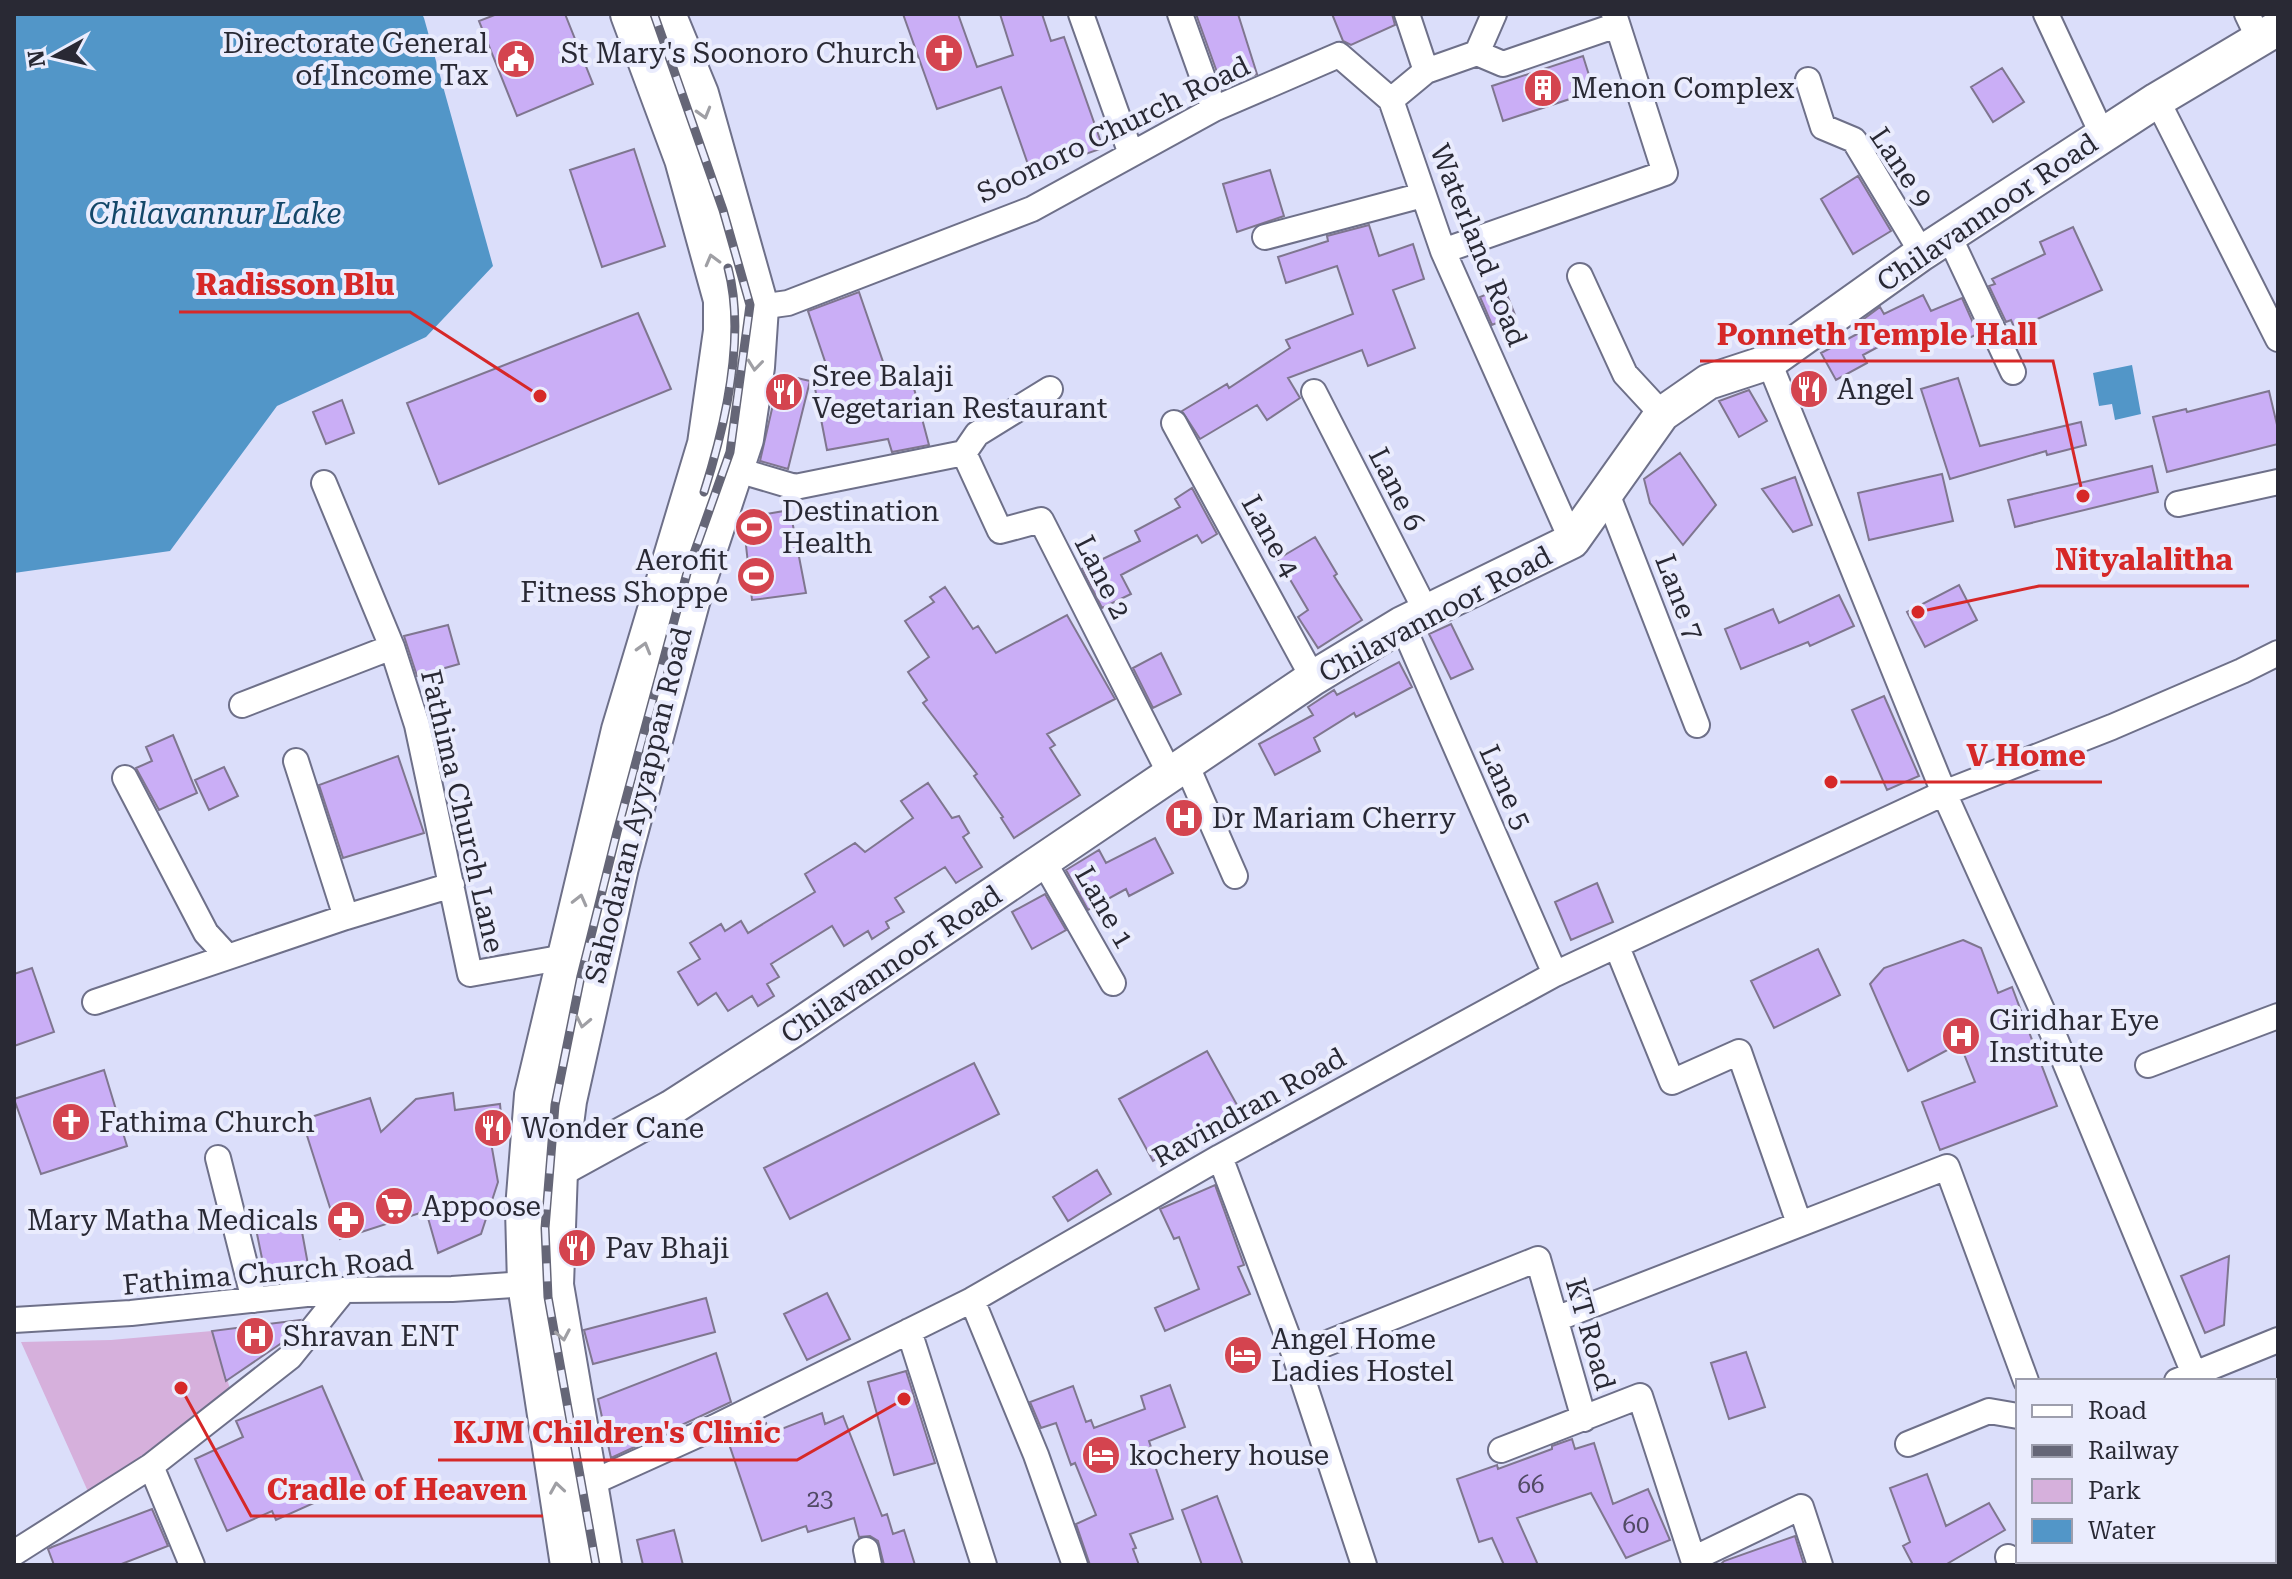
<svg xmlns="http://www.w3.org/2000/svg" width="2292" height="1579" viewBox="0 0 2292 1579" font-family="'Roboto Serif',serif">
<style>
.green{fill:#d6b0dc}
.water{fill:#5296c8}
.building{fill:#caaef6;stroke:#7f768f;stroke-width:2}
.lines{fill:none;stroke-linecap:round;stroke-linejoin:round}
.street-casing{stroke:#6e7089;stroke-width:28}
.secondary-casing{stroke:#6e7089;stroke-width:38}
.primary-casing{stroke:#6e7089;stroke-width:42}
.street{stroke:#fff;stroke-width:24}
.secondary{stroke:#fff;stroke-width:34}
.primary{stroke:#fff;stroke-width:38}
.rail-casing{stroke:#656677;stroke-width:9}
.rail{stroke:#eaecfd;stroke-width:6;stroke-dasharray:18;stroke-linecap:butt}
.oneway{stroke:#9f9fa4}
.labels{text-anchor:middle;stroke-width:8;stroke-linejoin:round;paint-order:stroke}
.number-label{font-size:24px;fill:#514a64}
.poi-label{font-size:28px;fill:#292934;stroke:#eaecfd;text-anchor:start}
.street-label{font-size:28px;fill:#292934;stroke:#eaecfd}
.water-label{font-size:30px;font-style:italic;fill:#134769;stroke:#eaecfd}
.leader{fill:none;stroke:#d62828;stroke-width:3}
.callout-dot{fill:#d62828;stroke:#eaecfd;stroke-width:3}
.callout-label{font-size:30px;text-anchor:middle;font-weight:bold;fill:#d62828;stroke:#eaecfd;stroke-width:8;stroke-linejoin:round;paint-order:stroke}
</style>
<rect width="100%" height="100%" fill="#dbdefa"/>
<path class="green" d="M212,1331L232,1395L90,1496L21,1342L111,1340Z"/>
<path class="water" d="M14,14H422L424,18L493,266L426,337L277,406L170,551L14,573Z
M2132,365L2141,414L2115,420L2112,404L2099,406L2093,373Z"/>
<path class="building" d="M497,14H565L593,84L517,116L479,21Z
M903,14H958L977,67L1013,55L1000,14H1042L1051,41L1064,37L1103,148L1031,173L1001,87L937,109Z
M1196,14H1238L1257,74L1222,86Z
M1332,14H1392L1395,25L1351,45L1343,41Z
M1583,56L1594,91L1503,121L1492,86Z
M2002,68L2024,102L1993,122L1971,87Z
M634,149L665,246L602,267L570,170Z
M1270,170L1284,216L1237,232L1223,184Z
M1858,176L1891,231L1853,254L1821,199Z
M1369,225L1379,256L1413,244L1424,279L1393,290L1415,348L1368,366L1362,350L1288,378L1300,398L1267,420L1257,405L1200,439L1182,411L1227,384L1229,388L1290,348L1286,340L1353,314L1337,266L1286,283L1278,257L1328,241L1327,236Z
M2073,227L2102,290L2015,329L2011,320L2006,322L1989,286L1995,284L1992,279L2045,254L2040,242Z
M1504,287L1515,315L1492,325L1480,297Z
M859,292L890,382L911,377L929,445L892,452L888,439L827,450L814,383L834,388L808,311Z
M1923,295L1931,311L1962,298L1978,334L1955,344L1948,327L1910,345L1904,333L1863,355L1867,363L1836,380L1821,353L1861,332L1857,324L1880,307L1884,314Z
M638,313L671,389L439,484L407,403Z
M780,374L810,381L788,469L760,461Z
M1958,378L1980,446L2081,422L2086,445L2047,455L2046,451L1950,479L1921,389Z
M1749,390L1767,421L1739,437L1719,401Z
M2269,391L2278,429V444L2167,472L2153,417L2186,409L2187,412Z
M342,400L354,433L326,444L313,412Z
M1680,453L1716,505L1683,545L1650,503L1644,479Z
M2152,466L2158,492L2015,527L2008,500Z
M1942,474L1953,521L1869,540L1858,493Z
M1795,477L1812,525L1793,532L1762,489Z
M1192,488L1217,534L1202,543L1197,535L1121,575L1131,594L1102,608L1082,569L1140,541L1135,531L1180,507L1175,499Z
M790,510L806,593L752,600L743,518Z
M1315,537L1337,574L1334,576L1362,620L1318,648L1298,617L1308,610L1278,559Z
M1959,585L1977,620L1925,647L1907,612Z
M945,587L973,629L978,626L996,653L1067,615L1115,699L1047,734L1055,745L1050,748L1080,795L1014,838L1001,818L1003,817L974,776L977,774L923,703L927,700L908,672L929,657L905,621L934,602L930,597Z
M1839,595L1854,626L1810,646L1808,642L1741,669L1725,629L1773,609L1779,623Z
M1451,624L1473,669L1451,679L1429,634Z
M448,625L459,664L417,676L404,636Z
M1161,653L1181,694L1153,708L1133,668Z
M1399,662L1412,687L1356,717L1354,713L1314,738L1320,751L1275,775L1259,744L1313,715L1308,707L1334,690L1337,695Z
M1884,696L1919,776L1887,790L1852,710Z
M173,735L197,793L159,810L136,768L152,761L146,747Z
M398,756L424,833L343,858L319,785Z
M224,767L238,796L209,810L195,780Z
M928,783L952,818L959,816L969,833L963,837L982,867L956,883L945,867L895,898L904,912L886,922L889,928L872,939L868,931L844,946L832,926L771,964L779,977L767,984L774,996L758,1006L752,996L728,1011L716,993L698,1005L678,972L700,959L690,943L721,924L725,931L741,921L748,933L815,892L805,874L855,843L865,852L913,818L901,801Z
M1155,838L1173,873L1129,896L1126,889L1088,910L1066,870L1099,850L1106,863Z
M1597,883L1613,922L1571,940L1555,902Z
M1045,894L1066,930L1032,949L1012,912Z
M1963,940L1981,948L1998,993L2012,987L2057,1106L1940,1150L1922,1102L1975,1082L1962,1049L1952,1052L1951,1048L1908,1071L1870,984L1884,968Z
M1818,949L1840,995L1774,1028L1751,981Z
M32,968L54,1032L14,1046V974Z
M1207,1051L1241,1112L1153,1161L1119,1099Z
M974,1063L999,1114L790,1219L764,1168Z
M104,1070L127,1146L41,1174L14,1099Z
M453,1093L455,1110L500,1104L503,1136L490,1137L498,1182L481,1234L438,1253L426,1211L340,1239L302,1120L370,1098L381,1132L416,1099Z
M1097,1170L1111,1194L1068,1221L1053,1197Z
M1215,1185L1244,1265L1238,1267L1250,1294L1165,1331L1155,1308L1199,1289L1179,1237L1174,1239L1160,1209Z
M300,1221L309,1270L266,1278L256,1229Z
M2229,1256L2224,1325L2205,1333L2181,1276Z
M827,1293L850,1339L807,1360L784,1314Z
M706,1298L715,1332L593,1364L584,1330Z
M300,1320L283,1342L226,1381L212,1331Z
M1746,1352L1765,1407L1729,1419L1711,1363Z
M716,1353L731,1402L611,1458L598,1399Z
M906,1371L935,1463L894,1475L868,1382Z
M1170,1385L1185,1427L1149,1441L1151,1447L1149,1448L1173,1519L1130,1534L1136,1548L1133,1549L1139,1565H1090L1076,1524L1096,1515L1075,1463L1071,1465L1056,1423L1041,1428L1030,1402L1073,1386L1086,1422L1091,1420L1094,1428L1145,1409L1141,1396Z
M322,1386L363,1481L276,1520L272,1511L227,1531L195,1459L243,1437L236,1421Z
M822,1413L825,1424L843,1416L882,1516L887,1514L893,1534L904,1530L915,1565H884L878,1541L870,1536L859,1537L854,1518L808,1532L806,1526L762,1541L727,1438L766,1423L769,1434Z
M1572,1439L1575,1449L1594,1443L1613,1504L1648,1489L1670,1540L1626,1558L1591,1493L1517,1518L1538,1565H1504L1492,1538L1479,1542L1457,1479L1497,1465L1498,1469L1552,1449V1446Z
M1927,1474L1946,1526L1989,1503L2005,1530L1945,1565H1913L1903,1546L1910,1542L1890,1488Z
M1217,1496L1243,1565H1202L1182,1510Z
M152,1509L168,1546L119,1565H54L48,1549L52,1547Z
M674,1530L683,1565H643L637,1540Z
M1795,1536L1804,1565H1720L1724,1561Z"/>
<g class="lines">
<g class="street-casing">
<path id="street" d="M1081,14L1131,154
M1180,14L1214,109
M1407,14L1426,71
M2046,14L2103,136
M2247,14L2259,39
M1477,53L1503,64L1617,25
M1808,80L1823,127L1854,140L1922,253
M1391,100L1443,251L1572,541
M1391,100L1426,71L1477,53L1494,14
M2157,100L2278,339
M1949,236L2013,372
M1265,237L1423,195
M1443,251L1665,173L1614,14
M1580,276L1625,374L1662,414
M759,307L788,303L1032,209L1214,109L1339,55L1391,100
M1769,362L1944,793L2057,1043L2197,1381
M1314,392L1427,613
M1174,423L1313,678
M964,453L1000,531L1041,520L1170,774
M734,469L795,487L964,453L977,434L1050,389
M324,483L392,647L417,725L470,974L565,957
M1606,491L1697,725
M2178,504L2278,482
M1402,624L1555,974
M242,705L392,647
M296,761L346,917
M1186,764L1235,876
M125,778L206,933L228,957
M1044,862L1113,983
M1617,947L1672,1082L1739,1052L1799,1223
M95,1002L346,917L452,885
M2148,1065L2278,1016
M1220,1157L1295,1356L1364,1565
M218,1158L254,1300
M972,1300L1036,1455L1075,1565
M1556,1319L1947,1167L2026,1381
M14,1320L131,1313L344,1290L452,1289L527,1284
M909,1331L984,1565
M1295,1356L1538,1259L1584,1419
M2177,1381L2278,1340
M1908,1444L1989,1411L2018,1416
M1501,1450L1640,1396L1693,1559L1801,1507L1820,1565
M151,1466L192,1565
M589,1484L715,1427L972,1300L1220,1157L1555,974L1944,793L2112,727L2242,671L2278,653
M866,1550L869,1565
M14,1553L151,1466L290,1357L344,1290
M2008,1557L2011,1565
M2264,1561L2265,1565"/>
</g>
<g class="secondary-casing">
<path id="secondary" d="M558,1170L671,1108L794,1029L1313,678L1402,624L1572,541L1662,414L1708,382L1769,362L1922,253L2157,100L2278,28"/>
</g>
<g class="primary-casing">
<path id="primary" d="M570,1565L527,1284L525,1209L534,1095L621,730L707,444L723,331V300L684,159L630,14
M602,1565L554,1285L558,1170L567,1101L619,867L690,602L744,439L755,367L759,307L699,94L666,14"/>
</g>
<use href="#street" class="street"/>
<use href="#secondary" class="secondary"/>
<use href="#primary" class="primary"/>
<g class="rail-casing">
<path id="rail" d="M704,492C725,426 746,336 728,268
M596,1565L548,1297L545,1228L555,1105L581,976L617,832L687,573L730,452L750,305L723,210L654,14"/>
</g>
<use href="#rail" class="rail"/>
</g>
<defs><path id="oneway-chevron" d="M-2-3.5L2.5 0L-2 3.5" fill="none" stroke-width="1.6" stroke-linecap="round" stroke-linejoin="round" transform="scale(2)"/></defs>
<g class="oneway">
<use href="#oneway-chevron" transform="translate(704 113) rotate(74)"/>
<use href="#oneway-chevron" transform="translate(712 260) rotate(-105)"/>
<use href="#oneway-chevron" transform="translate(755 365) rotate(96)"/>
<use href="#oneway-chevron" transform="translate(644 648) rotate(-74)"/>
<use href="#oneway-chevron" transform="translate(580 900) rotate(-76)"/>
<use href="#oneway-chevron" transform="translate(583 1022) rotate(102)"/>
<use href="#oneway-chevron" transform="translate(563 1335) rotate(80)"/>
<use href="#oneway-chevron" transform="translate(557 1488) rotate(-99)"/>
</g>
<defs>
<g id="church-disc" transform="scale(2)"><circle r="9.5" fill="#d4444f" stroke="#eaecfd"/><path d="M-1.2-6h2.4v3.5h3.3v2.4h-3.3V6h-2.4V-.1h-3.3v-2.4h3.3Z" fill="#fff"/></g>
<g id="civic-disc" transform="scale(2)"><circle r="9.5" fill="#d4444f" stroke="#eaecfd"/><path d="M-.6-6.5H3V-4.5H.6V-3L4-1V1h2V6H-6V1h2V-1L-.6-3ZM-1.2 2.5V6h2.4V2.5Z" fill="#fff"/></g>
<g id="building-disc" transform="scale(2)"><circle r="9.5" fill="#d4444f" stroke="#eaecfd"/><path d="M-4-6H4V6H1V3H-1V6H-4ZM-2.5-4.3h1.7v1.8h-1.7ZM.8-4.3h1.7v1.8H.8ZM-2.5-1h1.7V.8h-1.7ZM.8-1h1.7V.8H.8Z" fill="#fff"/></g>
<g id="restaurant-disc" transform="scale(2)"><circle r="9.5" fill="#d4444f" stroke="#eaecfd"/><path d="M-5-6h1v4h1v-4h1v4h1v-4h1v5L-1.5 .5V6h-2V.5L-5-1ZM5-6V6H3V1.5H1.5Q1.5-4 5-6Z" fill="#fff"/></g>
<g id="stadium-disc" transform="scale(2)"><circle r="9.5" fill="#d4444f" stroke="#eaecfd"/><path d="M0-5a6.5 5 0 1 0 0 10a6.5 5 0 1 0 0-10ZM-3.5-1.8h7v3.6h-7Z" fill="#fff"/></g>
<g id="hospital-disc" transform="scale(2)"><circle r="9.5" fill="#d4444f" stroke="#eaecfd"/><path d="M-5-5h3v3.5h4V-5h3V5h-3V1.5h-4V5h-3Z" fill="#fff"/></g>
<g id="supermarket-disc" transform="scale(2)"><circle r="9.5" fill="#d4444f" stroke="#eaecfd"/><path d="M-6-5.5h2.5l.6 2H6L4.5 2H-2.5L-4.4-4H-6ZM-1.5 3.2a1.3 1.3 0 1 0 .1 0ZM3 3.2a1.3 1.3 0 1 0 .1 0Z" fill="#fff"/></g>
<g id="pharmacy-disc" transform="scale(2)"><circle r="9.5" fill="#d4444f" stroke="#eaecfd"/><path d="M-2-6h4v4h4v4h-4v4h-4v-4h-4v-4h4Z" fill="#fff"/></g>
<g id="hotel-disc" transform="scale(2)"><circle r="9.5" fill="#d4444f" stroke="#eaecfd"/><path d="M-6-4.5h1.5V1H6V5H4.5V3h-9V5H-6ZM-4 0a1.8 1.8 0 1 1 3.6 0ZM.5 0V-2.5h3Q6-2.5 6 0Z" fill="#fff"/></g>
</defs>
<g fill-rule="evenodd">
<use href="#church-disc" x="944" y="53"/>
<use href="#civic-disc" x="516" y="59"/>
<use href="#building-disc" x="1543" y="88"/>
<use href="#restaurant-disc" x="1809" y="389"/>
<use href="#restaurant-disc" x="784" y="392"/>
<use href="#stadium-disc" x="754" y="527"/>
<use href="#stadium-disc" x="756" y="576"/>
<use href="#hospital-disc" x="1184" y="818"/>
<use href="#hospital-disc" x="1961" y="1036"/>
<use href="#church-disc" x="71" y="1122"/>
<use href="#restaurant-disc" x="493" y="1128"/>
<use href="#supermarket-disc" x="394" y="1206"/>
<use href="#pharmacy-disc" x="346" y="1220"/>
<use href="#restaurant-disc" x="577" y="1248"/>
<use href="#hospital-disc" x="255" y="1336"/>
<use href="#hotel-disc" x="1243" y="1355"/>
<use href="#hotel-disc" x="1101" y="1455"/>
</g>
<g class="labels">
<g class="number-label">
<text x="1531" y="1493">66</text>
<text x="820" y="1507">23</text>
<text x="1636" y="1533">60</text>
</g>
<g class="poi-label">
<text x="488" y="53" text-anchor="end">Directorate General<tspan x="488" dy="32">of Income Tax</tspan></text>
<text x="916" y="63" text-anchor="end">St Mary's Soonoro Church</text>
<text x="1571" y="98">Menon Complex</text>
<text x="812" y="386">Sree Balaji<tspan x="812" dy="32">Vegetarian Restaurant</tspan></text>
<text x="1837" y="399">Angel</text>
<text x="782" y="521">Destination<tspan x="782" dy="32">Health</tspan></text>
<text x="728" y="570" text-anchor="end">Aerofit<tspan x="728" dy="32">Fitness Shoppe</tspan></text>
<text x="1212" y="828">Dr Mariam Cherry</text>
<text x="1989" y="1030">Giridhar Eye<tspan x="1989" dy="32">Institute</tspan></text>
<text x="99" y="1132">Fathima Church</text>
<text x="521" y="1138">Wonder Cane</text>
<text x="422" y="1216">Appoose</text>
<text x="318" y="1230" text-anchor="end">Mary Matha Medicals</text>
<text x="605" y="1258">Pav Bhaji</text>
<text x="283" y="1346">Shravan ENT</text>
<text x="1271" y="1349">Angel Home<tspan x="1271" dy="32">Ladies Hostel</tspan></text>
<text x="1129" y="1465">kochery house</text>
</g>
<g class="street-label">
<text transform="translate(1113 129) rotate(-26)" y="10">Soonoro Church Road</text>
<text transform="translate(1902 167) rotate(56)" y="10">Lane 9</text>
<text transform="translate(1987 212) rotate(-34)" y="10">Chilavannoor Road</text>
<text transform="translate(1479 245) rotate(68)" y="10">Waterland Road</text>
<text transform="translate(1397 489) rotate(63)" y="10">Lane 6</text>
<text transform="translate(1271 536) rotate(61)" y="10">Lane 4</text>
<text transform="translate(1103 577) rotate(63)" y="10">Lane 2</text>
<text transform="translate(1680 597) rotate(69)" y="10">Lane 7</text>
<text transform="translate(1435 614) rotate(-28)" y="10">Chilavannoor Road</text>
<text transform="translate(1506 787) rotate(66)" y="10">Lane 5</text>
<text transform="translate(638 805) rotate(-76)" y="10">Sahodaran Ayyappan Road</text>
<text transform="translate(463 811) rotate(77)" y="10">Fathima Church Lane</text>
<text transform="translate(1105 907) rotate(60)" y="10">Lane 1</text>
<text transform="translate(891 964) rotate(-34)" y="10">Chilavannoor Road</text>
<text transform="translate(1249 1107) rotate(-29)" y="10">Ravindran Road</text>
<text transform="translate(268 1272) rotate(-5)" y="10">Fathima Church Road</text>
<text transform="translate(1591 1334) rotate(74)" y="10">KT Road</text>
</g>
<g class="water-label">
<text x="215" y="224">Chilavannur Lake</text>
</g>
</g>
<path class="leader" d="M540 396L410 312H179M2083 496L2053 361H1700M1918 612L2039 586H2249M1831 782L1950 782H2102M904 1399L797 1460H438M181 1388L251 1516H543"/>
<g class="callout-dot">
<circle cx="540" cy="396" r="8"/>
<circle cx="2083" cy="496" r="8"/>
<circle cx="1918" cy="612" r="8"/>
<circle cx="1831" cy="782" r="8"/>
<circle cx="904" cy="1399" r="8"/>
<circle cx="181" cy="1388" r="8"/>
</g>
<g class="callout-label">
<text x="295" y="295">Radisson Blu</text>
<text x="1877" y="345">Ponneth Temple Hall</text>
<text x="2144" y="570">Nityalalitha</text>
<text x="2026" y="766">V Home</text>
<text x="617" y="1443">KJM Children's Clinic</text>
<text x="397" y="1500">Cradle of Heaven</text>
</g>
<rect width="2292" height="1579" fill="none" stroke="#292934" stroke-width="32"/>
<rect x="2016" y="1379" width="260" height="184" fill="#eaecfd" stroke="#9d9ead" stroke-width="2"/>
<rect x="2032" y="1405" width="40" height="12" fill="#ffffff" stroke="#9d9ead" stroke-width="2"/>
<text x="2088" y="1419" font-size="24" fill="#292934">Road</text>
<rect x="2032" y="1445" width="40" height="12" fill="#656677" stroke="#9d9ead" stroke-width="2"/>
<text x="2088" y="1459" font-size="24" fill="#292934">Railway</text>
<rect x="2032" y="1479" width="40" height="24" fill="#d6b0dc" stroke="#9d9ead" stroke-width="2"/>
<text x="2088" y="1499" font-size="24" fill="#292934">Park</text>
<rect x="2032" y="1519" width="40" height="24" fill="#5296c8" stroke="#9d9ead" stroke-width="2"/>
<text x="2088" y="1539" font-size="24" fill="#292934">Water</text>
<g transform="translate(56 56) rotate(262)" stroke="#eaecfd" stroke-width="6" paint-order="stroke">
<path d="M0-6L14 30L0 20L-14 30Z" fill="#292934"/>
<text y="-12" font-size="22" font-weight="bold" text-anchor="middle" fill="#292934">N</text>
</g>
</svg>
